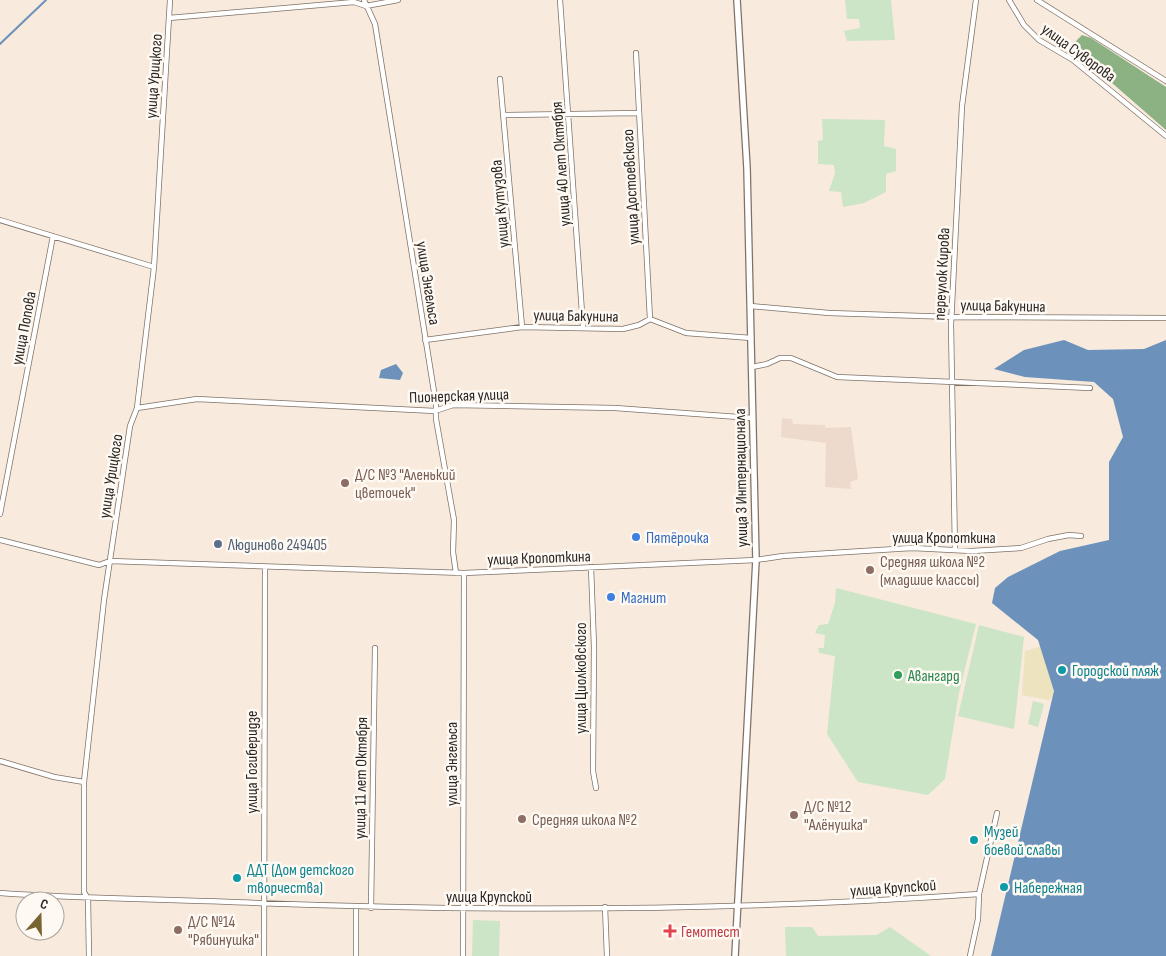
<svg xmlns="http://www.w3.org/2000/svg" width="1166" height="956" viewBox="0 0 1166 956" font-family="'Sofia Sans Condensed',sans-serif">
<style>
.industrial{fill:#eedacc}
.green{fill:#cbe5c6}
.forest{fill:#8cb284}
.sand{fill:#ede3be}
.water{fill:#6c92bc}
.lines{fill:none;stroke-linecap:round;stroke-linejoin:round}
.stream{stroke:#6c92bc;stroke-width:2}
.minor-casing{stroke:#7e7267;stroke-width:6}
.tertiary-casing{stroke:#7e7267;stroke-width:8}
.minor{stroke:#fff;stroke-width:4.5}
.tertiary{stroke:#fff;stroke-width:5.5}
.education-dot{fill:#8d6e63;stroke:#fef9f3;stroke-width:2}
.shop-dot{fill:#3f7fe0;stroke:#fef9f3;stroke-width:2}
.service-dot{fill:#5c6f8a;stroke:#fef9f3;stroke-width:2}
.culture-dot{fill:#0f9aa8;stroke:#fef9f3;stroke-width:2}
.leisure-dot{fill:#2e9e5b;stroke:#fef9f3;stroke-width:2}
.health-dot{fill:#e0444e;stroke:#fef9f3;stroke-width:2}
.labels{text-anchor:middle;stroke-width:5;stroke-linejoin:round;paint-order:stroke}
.street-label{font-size:16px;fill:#2a2521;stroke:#fef9f3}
.education-label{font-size:16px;fill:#785e54;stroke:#fef9f3;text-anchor:start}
.shop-label{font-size:16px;fill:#366cbe;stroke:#fef9f3;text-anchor:start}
.service-label{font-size:16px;fill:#4e5e75;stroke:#fef9f3;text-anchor:start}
.culture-label{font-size:16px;fill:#0d838f;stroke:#fef9f3;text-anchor:start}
.leisure-label{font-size:16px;fill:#27864d;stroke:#fef9f3;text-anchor:start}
.health-label{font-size:16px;fill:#be3a42;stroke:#fef9f3;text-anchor:start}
</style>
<rect width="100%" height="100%" fill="#f8eadc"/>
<path class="industrial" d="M782,418L792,419L793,424L825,425V428L851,427L858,479L850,482L851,489L825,487L826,443L781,437Z"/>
<path class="green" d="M845,0H891L895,40L847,41L844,31L860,28L859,19H847Z
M822,119L885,120L884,146L896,149V171L886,174V192L864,203L843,207L841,192L829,191L835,173L834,165L818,164V141L823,140Z
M836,588L976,624L959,693L945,779L928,795L858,782L827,734L835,656L819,653L818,648H824L825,635L815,633L819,625L828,624L835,603Z
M979,625L1024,637L1014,729L958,716Z
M1033,701L1044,704L1038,727L1028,724Z
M473,920L500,921L499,956H472Z
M785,927H812L818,936L877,935L890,927L931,956H786Z"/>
<path class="forest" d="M1082,35L1091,38L1166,87V130L1104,76L1076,58L1072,45Z"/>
<path class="sand" d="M1045,640L1063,689L1049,700L1022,695L1025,651L1039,647Z"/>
<path class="water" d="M1064,340L1088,350L1144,349L1166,340V956H991L1054,691L1038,640L992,603L995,588L1008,577L1060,551L1109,540V462L1123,437L1113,399L1094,382L1025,377L994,369L1024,350Z
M396,364L403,373L400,380L379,378L381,370Z"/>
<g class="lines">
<path class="stream" d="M0,44L46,0"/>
<g class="minor-casing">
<path id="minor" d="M364,0L375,24L436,404V419L454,520L453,552L456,573
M560,0L583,327
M1009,0L1024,25L1039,40L1073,60L1166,136
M1037,0L1166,81
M169,18L354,2L366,6L398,0
M636,53L650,319
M500,79L522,327
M505,115L638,113
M0,220L154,267
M750,306L829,313L953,317L1166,318
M425,340L522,327L623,329L639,325L650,319L686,333L751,338
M752,367L767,364L780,358H791L837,377L1090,388
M137,408L197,399L435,411L453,405L615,408L752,418
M0,514L53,236
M0,540L99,565L110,561L464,573L756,560L783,556L912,548L972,551L1021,548L1048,539L1069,535L1081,536
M955,550L951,325L962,106L976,0
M591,567L594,647L593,771L596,788
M0,761L54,777L84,782
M0,893C85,899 170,899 256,903C496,912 738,911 979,894
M605,907L607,956
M371,908L375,648
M89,956L88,899L84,892V782L104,600L130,426L137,408L154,267L170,0
M264,956L265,568
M356,956V907
M463,956L464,573
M970,956L978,919L979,894L997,813"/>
</g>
<g class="tertiary-casing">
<path id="tertiary" d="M735,956L756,560L747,168L737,0"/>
</g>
<use href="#minor" class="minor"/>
<use href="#tertiary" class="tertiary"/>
</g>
<g class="education-dot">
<circle cx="345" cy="483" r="5"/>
<circle cx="870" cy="570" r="5"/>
<circle cx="794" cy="815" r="5"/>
<circle cx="522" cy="819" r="5"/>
<circle cx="178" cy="930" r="5"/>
</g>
<g class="shop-dot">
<circle cx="636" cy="537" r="5"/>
<circle cx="611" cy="597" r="5"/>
</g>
<circle class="service-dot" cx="218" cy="544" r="5"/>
<g class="culture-dot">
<circle cx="1062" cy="670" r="5"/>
<circle cx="974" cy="840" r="5"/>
<circle cx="237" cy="878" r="5"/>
<circle cx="1004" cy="887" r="5"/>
</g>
<circle class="leisure-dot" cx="898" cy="675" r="5"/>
<path class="health-dot" d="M667.5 923.5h5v5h5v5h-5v5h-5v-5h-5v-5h5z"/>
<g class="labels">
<g class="street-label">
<text transform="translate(1079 52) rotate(36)" y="6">улица Суворова</text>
<text transform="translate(153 76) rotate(-86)" y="6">улица Урицкого</text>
<text transform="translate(560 164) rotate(-94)" y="6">улица 40 лет Октября</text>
<text transform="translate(630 187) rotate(-93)" y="6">улица Достоевского</text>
<text transform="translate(499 204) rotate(-95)" y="6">улица Кутузова</text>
<text transform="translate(941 274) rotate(-87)" y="6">переулок Кирова</text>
<text transform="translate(429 283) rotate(81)" y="6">улица Энгельса</text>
<text transform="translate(1003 305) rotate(1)" y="6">улица Бакунина</text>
<text transform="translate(576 315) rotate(1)" y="6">улица Бакунина</text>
<text transform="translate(23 328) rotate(-79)" y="6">улица Попова</text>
<text transform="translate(459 395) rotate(-2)" y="6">Пионерская улица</text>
<text transform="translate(110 476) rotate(-81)" y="6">улица Урицкого</text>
<text transform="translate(740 478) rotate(-91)" y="6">улица 3 Интернационала</text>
<text x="944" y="543">улица Кропоткина</text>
<text transform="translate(539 557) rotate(-2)" y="6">улица Кропоткина</text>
<text transform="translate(580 678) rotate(-90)" y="6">улица Циолковского</text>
<text transform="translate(251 762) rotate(-90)" y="6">улица Гогиберидзе</text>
<text transform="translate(451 764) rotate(-90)" y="6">улица Энгельса</text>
<text transform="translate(360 778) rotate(-89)" y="6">улица 11 лет Октября</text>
<text transform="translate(893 887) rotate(-4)" y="6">улица Крупской</text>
<text x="489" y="902">улица Крупской</text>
</g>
<g class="education-label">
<text x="355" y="480">Д/С №3 "Аленький<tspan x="355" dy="18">цветочек"</tspan></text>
<text x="880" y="567">Средняя школа №2<tspan x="880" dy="18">(младшие классы)</tspan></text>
<text x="804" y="812">Д/С №12<tspan x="804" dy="18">"Алёнушка"</tspan></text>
<text x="532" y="825">Средняя школа №2</text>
<text x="188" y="927">Д/С №14<tspan x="188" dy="18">"Рябинушка"</tspan></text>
</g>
<g class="shop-label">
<text x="646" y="543">Пятёрочка</text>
<text x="621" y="603">Магнит</text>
</g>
<g class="service-label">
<text x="228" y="550">Людиново 249405</text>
</g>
<g class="culture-label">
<text x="1072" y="676">Городской пляж</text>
<text x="984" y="837">Музей<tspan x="984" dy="18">боевой славы</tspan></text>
<text x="247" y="875">ДДТ (Дом детского<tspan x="247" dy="18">творчества)</tspan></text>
<text x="1014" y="893">Набережная</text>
</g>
<g class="leisure-label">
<text x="908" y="681">Авангард</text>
</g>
<g class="health-label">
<text x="681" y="937">Гемотест</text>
</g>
</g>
<g transform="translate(40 916) rotate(20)"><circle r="24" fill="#fef9f3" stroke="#a9a49f"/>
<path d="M0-4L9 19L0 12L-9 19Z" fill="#786333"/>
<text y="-8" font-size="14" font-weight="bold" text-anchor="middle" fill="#2a2521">С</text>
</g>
</svg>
